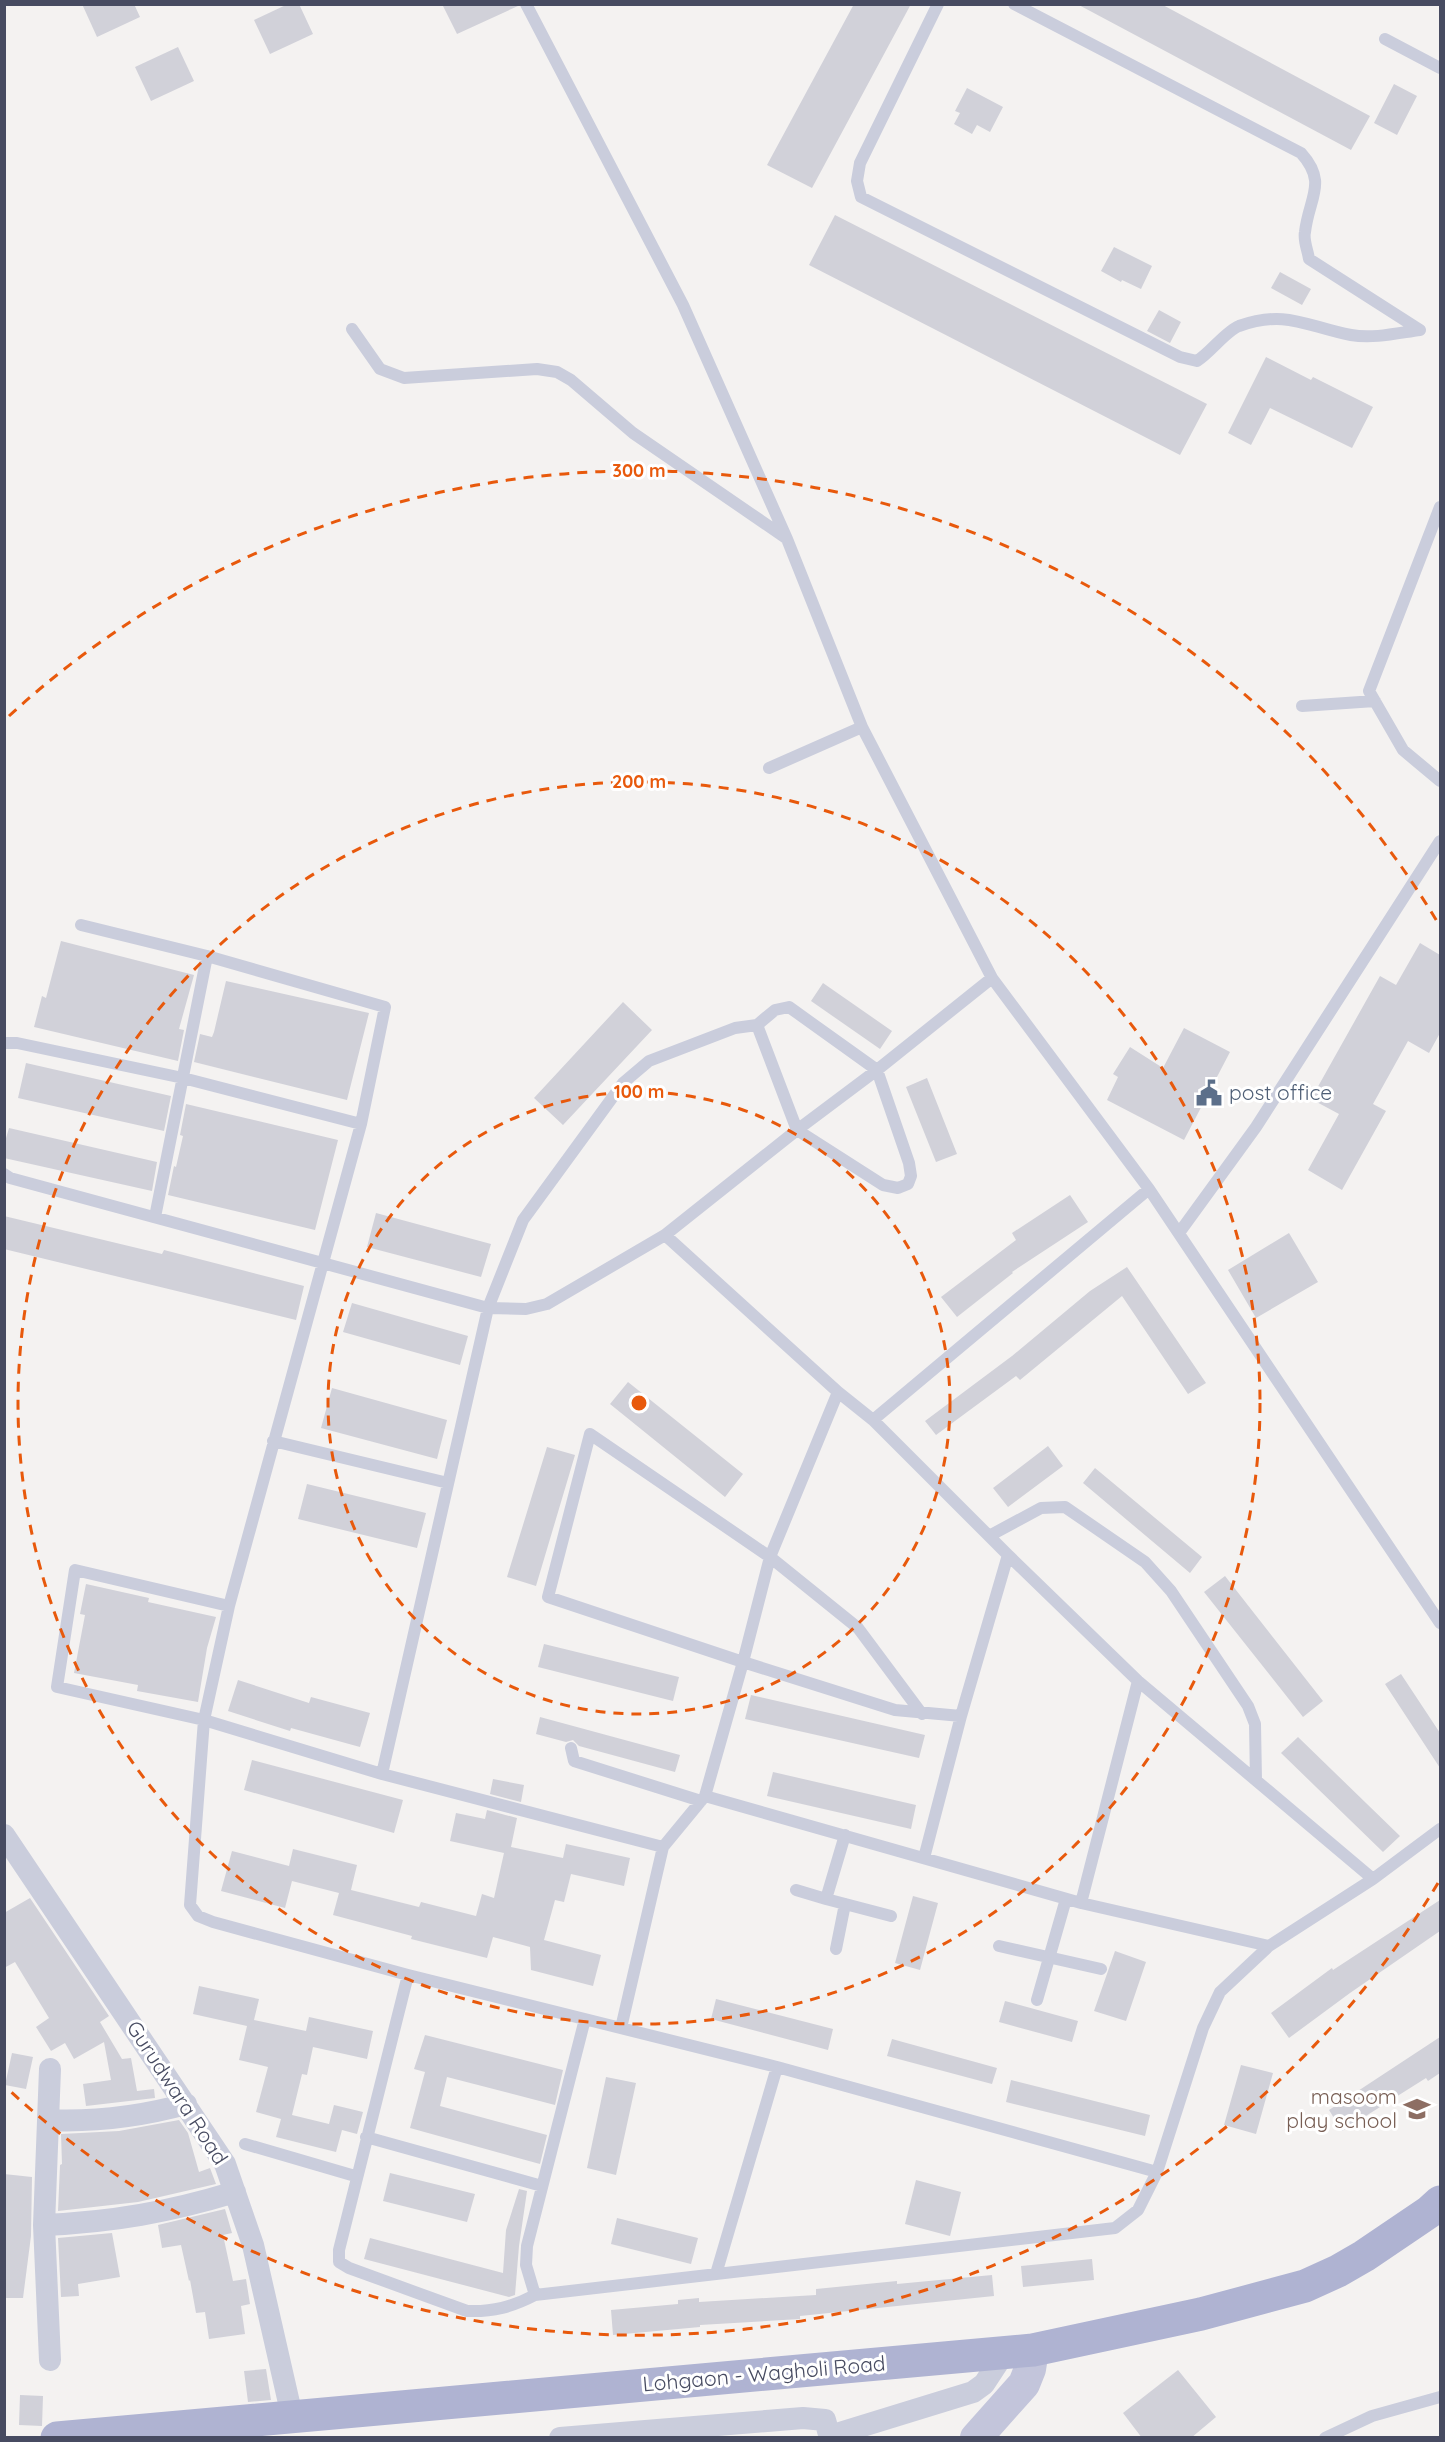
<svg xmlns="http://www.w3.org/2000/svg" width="1445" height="2442" viewBox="0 0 1445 2442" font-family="Quicksand,sans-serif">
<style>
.building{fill:#d1d1d9}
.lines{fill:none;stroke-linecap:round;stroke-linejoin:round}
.lane{stroke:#cacddc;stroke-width:12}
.street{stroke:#cacddc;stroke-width:22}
.secondary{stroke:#c3c5db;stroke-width:32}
.primary{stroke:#afb3d2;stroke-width:33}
.ring{fill:none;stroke:#e8590c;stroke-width:3;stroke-dasharray:10 8}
.labels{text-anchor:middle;stroke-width:6;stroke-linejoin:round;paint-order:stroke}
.service-label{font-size:21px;fill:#4e5e75;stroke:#fff;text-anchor:start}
.street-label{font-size:21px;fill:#474b61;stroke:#fff}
.education-label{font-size:21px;fill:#785e54;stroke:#fff;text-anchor:end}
.centre{fill:#e8590c;stroke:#fff;stroke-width:3}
.ring-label{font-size:18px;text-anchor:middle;font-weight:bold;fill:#e8590c;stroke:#fff;stroke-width:6;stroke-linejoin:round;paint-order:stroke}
</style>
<rect width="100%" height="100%" fill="#f4f2f1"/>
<path class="building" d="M82,4H134L140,17L97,37Z
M288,4H299L313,34L270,54L254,20Z
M442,4H518V6L457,34Z
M854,4H911L812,188L767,165Z
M1077,4H1161L1370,116L1351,150Z
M178,47L194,81L151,101L135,67Z
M1394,84L1417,96L1397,135L1374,123Z
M967,88L1003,107L990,132L977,125L972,134L954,124L960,113L955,111Z
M835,215L1207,404L1180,455L809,265Z
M1114,247L1152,266L1141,289L1122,280L1121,282L1101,271Z
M1280,272L1311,289L1302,305L1271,288Z
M1159,310L1181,322L1170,343L1147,331Z
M1266,357L1311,380L1313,377L1373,407L1352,448L1270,408L1251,445L1228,433Z
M61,941L194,975L179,1029L184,1030L178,1061L34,1027L42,996L46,998Z
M1420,943L1440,955V1033L1429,1053L1408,1041L1373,1104L1386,1111L1342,1190L1308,1170L1339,1114L1311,1099L1380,976L1396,985Z
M226,981L369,1013L347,1100L194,1062L200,1034L212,1037L214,1032Z
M823,983L892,1031L880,1049L811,1001Z
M623,1002L652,1030L563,1125L534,1098Z
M1184,1028L1230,1052L1184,1140L1107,1100L1118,1077L1113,1074L1130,1047L1163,1068Z
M26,1063L171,1096L164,1131L18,1098Z
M927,1078L957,1154L936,1162L906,1087Z
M186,1104L338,1140L315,1230L168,1195L174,1166L176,1167L183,1136L180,1135Z
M9,1128L157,1162L152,1191L4,1158V1145Z
M1070,1195L1088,1222L1012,1272L1013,1273L957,1317L941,1297L1016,1240L1012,1233Z
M376,1213L491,1244L481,1277L367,1247Z
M4,1216L162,1254L164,1250L304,1286L296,1320L4,1249Z
M1289,1233L1318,1282L1256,1318L1228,1270Z
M1127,1267L1206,1383L1188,1394L1122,1296L1020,1380L1016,1376L936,1435L925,1421L1012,1356L1090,1291Z
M352,1303L468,1336L460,1365L343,1332Z
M628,1382L743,1474L725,1497L610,1404Z
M332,1388L447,1420L437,1459L321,1428Z
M1048,1446L1063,1466L1008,1507L993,1488Z
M547,1447L575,1455L536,1586L507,1577Z
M1095,1468L1202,1557L1190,1573L1083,1483Z
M307,1484L426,1513L417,1548L298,1519Z
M1225,1576L1323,1701L1303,1717L1204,1592Z
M86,1584L149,1598L148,1602L216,1617L207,1648L198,1702L137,1691L138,1685L74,1673L85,1615L80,1614Z
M544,1644L679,1677L673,1701L538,1667Z
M1401,1674L1440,1733V1768L1385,1684Z
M238,1680L309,1703L311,1697L370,1713L360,1747L291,1728L290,1731L228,1711Z
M751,1695L925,1735L919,1758L745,1719Z
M540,1717L680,1755L675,1772L579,1746L573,1740L566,1742L536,1734Z
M1298,1737L1400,1836L1383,1852L1281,1753Z
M252,1760L403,1800L394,1833L244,1790Z
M773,1772L916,1805L911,1829L767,1796Z
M493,1779L524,1785L521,1802L490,1794Z
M487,1810L517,1818L511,1847L563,1858L566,1844L630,1858L624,1886L571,1874L564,1902L555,1900L544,1940L601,1955L593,1986L531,1970L530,1947L493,1937L487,1958L411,1939L412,1936L333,1915L339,1893L292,1881L285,1908L221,1891L232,1851L289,1866L293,1849L357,1865L351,1890L419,1907L421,1902L476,1916L482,1894L494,1898L504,1853L450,1841L456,1813L485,1819Z
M913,1896L938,1903L920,1970L895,1963Z
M30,1898L109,2016L100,2022L122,2059L131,2058L137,2091L154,2089L155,2098L86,2106L83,2084L111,2080L104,2042L74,2059L65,2043L51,2051L36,2027L49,2018L15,1962L4,1968V1913Z
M1440,1900V1931L1350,1993L1289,2038L1271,2013L1332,1968L1333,1970Z
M1115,1951L1146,1962L1126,2021L1094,2011Z
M199,1986L259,1999L254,2020L306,2031L309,2017L373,2031L367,2059L313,2047L307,2075L302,2074L292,2115L329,2124L334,2105L363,2112L357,2134L342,2130L336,2152L276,2137L281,2119L256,2112L268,2067L239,2060L247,2026L193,2014Z
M716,1999L833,2029L828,2050L711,2019Z
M1005,2001L1078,2021L1072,2042L999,2022Z
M425,2035L563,2070L555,2105L447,2077L440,2106L547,2135L540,2164L410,2128L425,2072L414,2069Z
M1440,2037V2073L1428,2081L1426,2078L1342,2131L1329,2110Z
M892,2039L997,2068L992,2084L887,2056Z
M12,2053L33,2057L26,2089L5,2085Z
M1241,2065L1273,2073L1256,2134L1224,2125Z
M606,2077L636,2083L616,2175L587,2168Z
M1011,2080L1150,2115L1145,2136L1006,2102Z
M179,2120L188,2133L199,2172L210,2168L216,2184L138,2202L58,2211L60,2165L62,2164L61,2134L119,2131Z
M390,2173L475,2194L467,2222L383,2201Z
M4,2174L32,2177L31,2236L23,2298H4Z
M916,2180L961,2192L950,2236L905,2224Z
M519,2189L527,2191L519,2246L515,2295L509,2297L364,2259L370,2238L503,2273L506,2230Z
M225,2209L232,2233L223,2235L233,2281L246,2279L250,2304L241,2306L245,2334L209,2339L205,2312L196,2313L190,2280L189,2281L181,2245L162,2248L158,2225Z
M617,2218L698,2238L691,2264L611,2244Z
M112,2233L120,2277L78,2284L79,2296L61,2297L58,2238Z
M1092,2259L1094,2280L1023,2287L1021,2266Z
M992,2275L994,2296L800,2316V2319L700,2325V2327L613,2335L611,2310L678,2304V2300L699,2298V2302L816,2295V2289L897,2281V2284Z
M266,2369L271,2400L248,2402L244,2371Z
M1178,2370L1216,2417L1191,2438H1142L1123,2413Z
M20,2395L43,2396L42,2426L19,2425Z"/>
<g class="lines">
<path class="lane" d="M526,4L683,305L787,539L862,727L992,978L1149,1189L1440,1623
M938,4L860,163L857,181L861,197L1180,357L1197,361C1211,352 1226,331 1239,326C1287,309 1307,327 1351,335C1373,339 1398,333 1420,330
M1014,4L1301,153C1328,183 1309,197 1305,232C1303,240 1308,251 1309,259L1420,330
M1385,39L1440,68
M352,329L380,369L404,378L537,369L557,372L571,380L633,433L786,538
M1440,507L1369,691L1403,750L1440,781
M1302,706L1375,701
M769,768L862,727
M81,925L207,956L385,1007L361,1124L229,1606L204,1720L190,1905L198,1916L213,1922L408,1975L777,2067L1157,2172
M4,1043H17L183,1078L361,1124
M4,1174L10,1178L488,1308L526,1309L547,1304L665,1235L838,1392L873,1420
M1149,1189L873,1420L1008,1555L1138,1681L1373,1879
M155,1217L207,956
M1179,1233L1256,1127L1440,841
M665,1235L797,1130L883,1185L898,1188L908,1184L911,1176L909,1163L877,1070L797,1130L757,1025
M273,1441L448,1483
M989,1536L1041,1508L1065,1507L1145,1562L1171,1591L1248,1706L1255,1724L1256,1780
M229,1606L75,1570L57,1687L204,1720L382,1774L488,1308L523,1220L623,1083L649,1061L735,1028L757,1025L775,1010L789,1007L877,1070L992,978
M922,1714L858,1628L770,1557L590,1434L548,1597L743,1662L895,1710L961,1716L1008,1555
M571,1748L574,1761L701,1801
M382,1774L663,1847L621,2028
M705,1796L743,1662L770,1557L838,1392
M845,1835L826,1899L891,1916
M663,1847L705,1796L1081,1903L1269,1946
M924,1858L961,1716
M796,1890L826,1899
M1081,1903L1138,1681
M999,1946L1101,1969
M836,1949L845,1904
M408,1975L339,2250V2262L349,2268L467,2311C493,2312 512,2307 535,2295L1115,2228L1138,2210L1157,2172L1203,2028L1220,1992L1269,1946L1373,1879L1440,1829
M1037,2000L1066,1899
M366,2137L542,2186
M245,2144L355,2176
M716,2274L777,2067
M535,2295L526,2265L527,2246L585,2019
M1325,2438L1372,2416L1440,2397"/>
<path class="street" d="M4,1835L225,2164L253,2245L292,2416
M50,2069L44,2225L50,2360
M48,2120C96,2122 139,2117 186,2104
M44,2225C113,2222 169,2212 235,2192
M830,2436L973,2392L984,2384L1005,2352
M560,2438L803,2418L825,2420L830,2438"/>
<path class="secondary" d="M976,2438L1024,2384L1030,2369L1033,2350"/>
<path class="primary" d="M57,2438L1033,2350L1201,2314L1305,2286L1338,2271L1364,2256L1429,2212L1440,2202"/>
</g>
<g class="ring">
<circle cx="639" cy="1403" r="311"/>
<circle cx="639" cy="1403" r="621"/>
<path d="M1438 1883A932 932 0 0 1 9 2090M9 716A932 932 0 0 1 1438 923"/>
</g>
<defs>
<g id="civic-bare" transform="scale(2.07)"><path d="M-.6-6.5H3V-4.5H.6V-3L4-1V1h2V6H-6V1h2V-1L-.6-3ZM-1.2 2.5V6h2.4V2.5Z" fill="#5c6f8a" stroke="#fff" stroke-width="2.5" paint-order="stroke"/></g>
<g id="school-bare" transform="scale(2.07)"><path d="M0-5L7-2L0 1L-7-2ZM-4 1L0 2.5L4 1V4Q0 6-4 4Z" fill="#8d6e63" stroke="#fff" stroke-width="2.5" paint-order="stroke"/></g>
</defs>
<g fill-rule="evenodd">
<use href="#civic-bare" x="1209" y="1093"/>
<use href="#school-bare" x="1417" y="2109"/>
</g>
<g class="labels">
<g class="service-label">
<text x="1229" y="1100">post office</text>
</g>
<g class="street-label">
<text transform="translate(177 2093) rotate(57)" y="7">Gurudwara Road</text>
<text transform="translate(764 2374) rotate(-5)" y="7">Lohgaon - Wagholi Road</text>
</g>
<g class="education-label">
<text x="1397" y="2104">masoom<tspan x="1397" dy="24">play school</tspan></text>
</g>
</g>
<circle cx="639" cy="1403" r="9" class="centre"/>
<g class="ring-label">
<text x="639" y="477">300 m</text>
<text x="639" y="788">200 m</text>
<text x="639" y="1098">100 m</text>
</g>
<rect width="1445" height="2442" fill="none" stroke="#474b61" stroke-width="12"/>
</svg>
